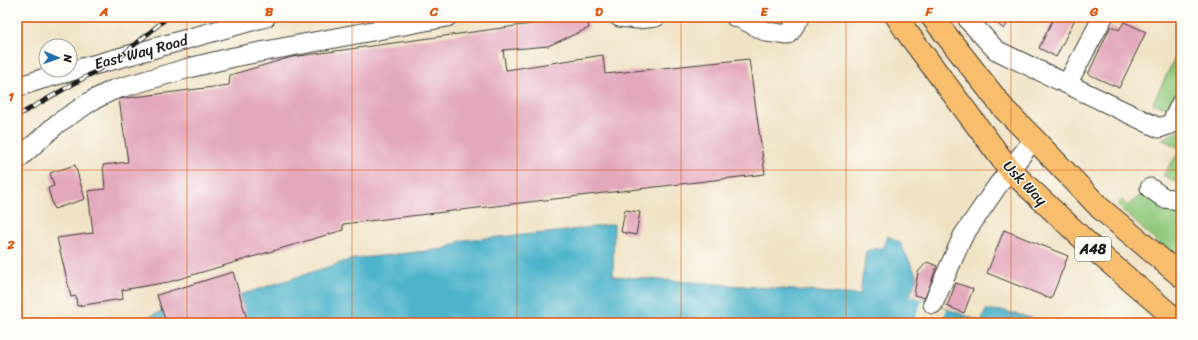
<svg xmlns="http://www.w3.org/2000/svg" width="1198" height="340" viewBox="0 0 1198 340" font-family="Sriracha,sans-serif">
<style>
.green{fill:#91c97c;stroke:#56724c}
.water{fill:#4db4cb;stroke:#346874}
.pier{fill:#f0e3c5}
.building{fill:#e3a8bc}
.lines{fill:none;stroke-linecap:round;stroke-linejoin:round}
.minor-casing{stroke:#3c3a35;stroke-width:21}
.major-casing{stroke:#3c3a35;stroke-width:24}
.minor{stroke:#fff;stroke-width:19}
.major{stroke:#f9be6d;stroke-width:22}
.rail-casing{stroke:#1c1c1c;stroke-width:4.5}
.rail{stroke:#fdfcf7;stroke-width:3;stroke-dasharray:9;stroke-linecap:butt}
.grid{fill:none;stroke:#de560d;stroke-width:1;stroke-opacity:0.55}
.labels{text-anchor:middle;stroke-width:3;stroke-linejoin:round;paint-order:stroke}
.shield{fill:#fdfcf7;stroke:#605f5e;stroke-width:1}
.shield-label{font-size:14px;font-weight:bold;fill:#1c1c1c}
.street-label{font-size:15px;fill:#1c1c1c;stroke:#fdfcf7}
.neatline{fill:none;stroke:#de560d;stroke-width:1.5}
.grid-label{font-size:13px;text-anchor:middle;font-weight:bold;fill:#de560d}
</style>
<rect width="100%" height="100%" fill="#fdfcf7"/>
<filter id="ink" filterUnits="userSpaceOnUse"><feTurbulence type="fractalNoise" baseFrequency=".025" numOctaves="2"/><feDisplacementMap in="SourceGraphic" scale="8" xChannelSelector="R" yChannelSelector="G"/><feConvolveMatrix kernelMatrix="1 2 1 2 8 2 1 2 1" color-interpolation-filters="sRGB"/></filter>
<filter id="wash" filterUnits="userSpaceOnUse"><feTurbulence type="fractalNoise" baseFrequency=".012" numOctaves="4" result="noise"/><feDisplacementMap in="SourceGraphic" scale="16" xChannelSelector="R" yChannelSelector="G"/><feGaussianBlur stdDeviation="0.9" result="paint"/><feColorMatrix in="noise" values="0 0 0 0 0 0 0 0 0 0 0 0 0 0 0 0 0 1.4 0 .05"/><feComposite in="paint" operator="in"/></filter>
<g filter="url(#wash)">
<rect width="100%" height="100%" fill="#f0e3c5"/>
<path class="green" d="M1181,45V89L1172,105L1167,107L1160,106L1153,103Z
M1181,128V183H1180L1171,180L1163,175L1181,149L1161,139L1177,132Z
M1144,193L1162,206L1181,211V263L1173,257L1117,205L1122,200L1127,206Z"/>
<path class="water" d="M614,224L613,276L860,295L866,251L884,247L888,236L900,243L917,276L910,296L981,321L986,310L1005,311L1051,323H247L237,296L353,259L444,249L463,240L557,232Z
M164,311L167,323H131Z"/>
<path class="pier" d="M922,301L947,309L941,323H913Z"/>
<g id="blocks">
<path class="building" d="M989,17H1011L1004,29Z
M1054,17H1076L1056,57L1039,48Z
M567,19L587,20L589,28L548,46L503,50L506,70L603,55L605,74L749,59L765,174L343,224V230L169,282L122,290L123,299L77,306L76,296L71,297L57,238L93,233L88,191L105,189L103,165L128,162L119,99L229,85L230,75L292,57Z
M1124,22L1146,32L1119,88L1088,74L1111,26L1119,30Z
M75,165L85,199L54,209L48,188L54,186L50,173Z
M625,210L640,212L636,235L621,232Z
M1004,230L1068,256L1051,299L987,273Z
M927,262L937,266L925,298L914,295L918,272Z
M233,272L248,323H166L157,295Z
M956,283L973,289L964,313L947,306Z"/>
</g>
</g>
<g filter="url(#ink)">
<use href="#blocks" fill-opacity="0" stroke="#3c3a35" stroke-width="1"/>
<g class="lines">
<g class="minor-casing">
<path id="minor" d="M619,17L637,19L656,17
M735,17L742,19L767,32L788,35L800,17
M967,17L969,21L996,50L1159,128L1171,124L1181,103
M1067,84L1103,17
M17,87L42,79L119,58L266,17
M17,160L58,123L93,100L113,90L189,68L234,57L447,17
M1150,188L1164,198L1181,200
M933,304L963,236L998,185L1034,139"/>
</g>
<g class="major-casing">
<path id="major" d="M897,17L906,31L1010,170L1097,252L1180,323
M932,17L1004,109L1034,139L1100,208L1181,276"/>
</g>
<use href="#minor" class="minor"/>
<use href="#major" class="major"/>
<g class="rail-casing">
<path id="rail" d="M17,116L119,58L168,17"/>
</g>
<use href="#rail" class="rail"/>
</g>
</g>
<path class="grid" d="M187,17V323M352,17V323M517,17V323M681,17V323M846,17V323M1011,17V323M17,170H1181"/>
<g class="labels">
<rect class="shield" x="1075" y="237" width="36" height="24" rx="3"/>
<g class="shield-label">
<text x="1093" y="254">A48</text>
</g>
<g class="street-label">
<text transform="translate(141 52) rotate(-15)" y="5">East Way Road</text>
<text transform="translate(1025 183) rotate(46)" y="5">Usk Way</text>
</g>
</g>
<rect width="1198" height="340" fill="none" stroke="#fdfcf7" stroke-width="44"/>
<g transform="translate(58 58) rotate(92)"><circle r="19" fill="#fdfcf7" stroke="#a3a29f"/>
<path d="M0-3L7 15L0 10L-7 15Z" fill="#1f6fb2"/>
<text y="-6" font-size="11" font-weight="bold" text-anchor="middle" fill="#1c1c1c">N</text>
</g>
<rect x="22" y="22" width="1154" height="296" class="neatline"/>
<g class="grid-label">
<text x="104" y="16">A</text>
<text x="269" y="16">B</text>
<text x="434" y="16">C</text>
<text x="599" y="16">D</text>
<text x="764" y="16">E</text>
<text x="929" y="16">F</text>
<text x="1094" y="16">G</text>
<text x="11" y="101">1</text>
<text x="11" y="249">2</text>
</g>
</svg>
